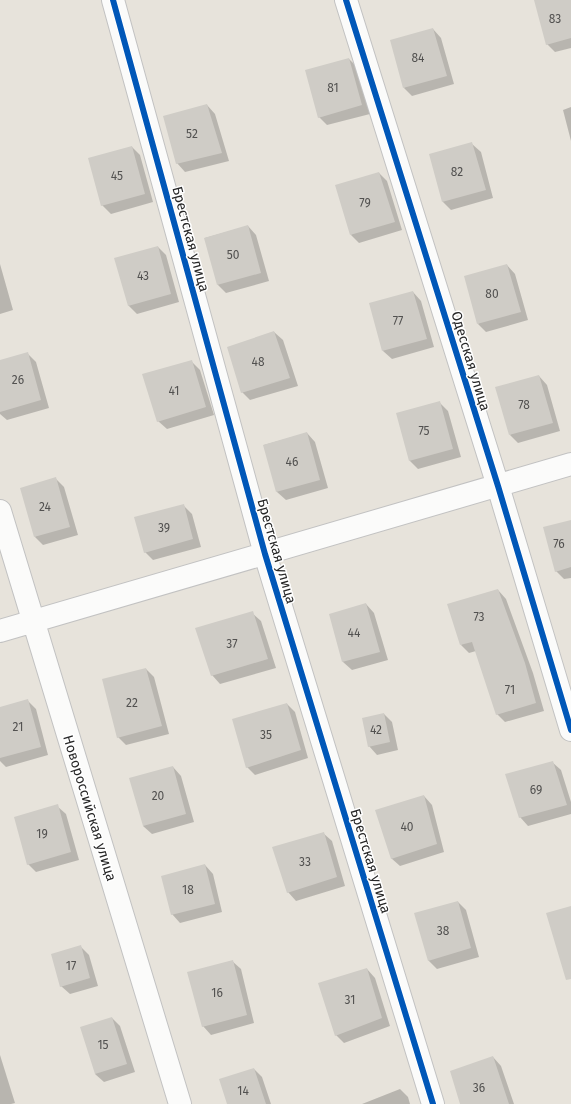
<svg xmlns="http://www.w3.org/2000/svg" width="571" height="1104" viewBox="0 0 571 1104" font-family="'Fira Sans',sans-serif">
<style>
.shadow{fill:#0003}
.building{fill:#cfccc6}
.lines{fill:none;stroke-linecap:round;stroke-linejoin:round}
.minor-casing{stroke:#c2c2c2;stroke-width:24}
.minor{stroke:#fbfbfa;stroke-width:22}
.cycleway-casing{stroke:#fff;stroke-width:8}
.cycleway{stroke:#0057b8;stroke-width:6}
.labels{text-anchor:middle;stroke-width:3;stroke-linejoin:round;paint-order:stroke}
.number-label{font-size:12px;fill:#525150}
.street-label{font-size:14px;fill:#272727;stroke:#fff}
</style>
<rect width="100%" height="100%" fill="#e7e3db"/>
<path class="shadow" d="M535,0H571V48L555,52L547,44Z
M433,29L441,38L454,84L412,96L404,88Z
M349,59L357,67L370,114L327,125L319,117Z
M207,105L215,114L229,161L185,172L177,163Z
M571,107V141L563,110Z
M472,144L481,152L493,198L451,210L443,202L430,155Z
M132,147L140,155L153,202L111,214L102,205Z
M379,173L387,181L402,230L359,243L351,235Z
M248,226L256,235L269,281L226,293L218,285L205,238Z
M158,247L166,255L179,302L137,314L128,305Z
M0,264L13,310L0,314Z
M507,265L515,274L528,320L486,332L478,324Z
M413,292L421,301L434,347L392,359L383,351L371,304Z
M274,332L283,340L298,386L250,400L242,392Z
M28,354L36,362L49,408L7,420L0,414V361Z
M192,362L200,370L214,415L167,429L158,421Z
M539,376L547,385L560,431L518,443L510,435Z
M439,402L448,411L461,457L418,469L410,461L397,414Z
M307,433L315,442L328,488L286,500L277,492L264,445Z
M56,479L64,487L78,535L43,545L35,537Z
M183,505L192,514L201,547L153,560L145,552Z
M571,521V578L564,579L556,571Z
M498,590L506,599L533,673L544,711L505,722L497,714L476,651L469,653L461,645Z
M366,604L374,613L388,660L352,670L343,662L330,615Z
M252,613L261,621L276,668L220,684L212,675Z
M146,669L154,677L169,734L126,745L118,737Z
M27,700L36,709L48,755L6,767L0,761V708Z
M287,704L295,712L308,758L255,775L247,767Z
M384,714L392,722L398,750L377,755L369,746Z
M552,762L561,770L571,802V814L528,826L520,817Z
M173,767L181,776L194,822L152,834L143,826Z
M424,796L432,805L444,852L400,866L391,858Z
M57,806L66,814L79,860L36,872L28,864Z
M323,833L332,841L345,886L296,901L288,892Z
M205,865L213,874L222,912L180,923L172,914Z
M458,902L466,910L479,957L437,969L428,960Z
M81,947L89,955L98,986L70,994L61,986Z
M232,961L241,969L254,1023L211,1035L203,1026Z
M367,969L375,978L390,1026L344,1043L336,1035Z
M112,1018L120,1026L135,1072L104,1082L95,1074Z
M0,1055L15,1103L11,1104H0Z
M493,1057L501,1066L514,1104H461Z
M254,1069L262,1077L271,1104H228Z
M400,1089L408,1097L410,1104H362Z"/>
<path class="building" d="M534,0H571V38L546,45Z
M433,28L447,76L403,88L390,40Z
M349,58L362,105L318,118L305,70Z
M207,104L222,153L176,164L163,116Z
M472,142L486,190L442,202L429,154Z
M132,146L145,194L101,206L88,158Z
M379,172L395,222L350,235L335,185Z
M248,225L261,273L217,285L204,238Z
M158,246L171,294L128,306L114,258Z
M507,264L521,312L477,324L464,276Z
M413,291L427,339L382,351L369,303Z
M274,331L290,378L241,393L227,347Z
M28,352L41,400L0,412V360Z
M192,360L206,407L157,422L142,374Z
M539,375L553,423L509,435L495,387Z
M440,401L453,449L409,461L396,413Z
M307,432L320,480L276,492L263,445Z
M56,477L70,527L34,537L20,488Z
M184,504L193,539L144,553L134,517Z
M571,520V567L555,572L543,527Z
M498,589L525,663L536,703L496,715L472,642L460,645L447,604Z
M366,603L380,652L342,662L329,614Z
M253,611L268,659L211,676L195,628Z
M146,668L162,726L117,738L102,679Z
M28,699L41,747L0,758V707Z
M287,703L301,750L246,768L232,719Z
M384,713L390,742L368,747L362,718Z
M553,761L567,805L519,818L505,774Z
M173,766L186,814L143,826L129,778Z
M424,795L437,844L391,859L375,810Z
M58,804L71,852L27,865L14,817Z
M324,832L337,877L287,893L272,847Z
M205,864L215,904L171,915L161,876Z
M458,901L471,948L428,961L414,913Z
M571,906V979L566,980L546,913Z
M81,945L90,978L60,987L51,954Z
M233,960L247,1015L202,1027L187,972Z
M367,968L382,1018L335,1036L318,983Z
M112,1017L127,1064L95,1074L80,1027Z
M493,1056L509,1104H460L450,1071Z
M254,1068L266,1104H227L219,1079Z"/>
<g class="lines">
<g class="minor-casing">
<path id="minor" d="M113,0L265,554L433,1104
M346,0L498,486L571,730
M0,511L180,1104
M0,631L571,464"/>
</g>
<use href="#minor" class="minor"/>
<g class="cycleway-casing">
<path id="cycleway" d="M113,0L265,554L433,1104
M346,0L498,486L571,730"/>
</g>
<use href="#cycleway" class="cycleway"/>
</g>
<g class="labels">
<g class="number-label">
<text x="555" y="23">83</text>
<text x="418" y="62">84</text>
<text x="333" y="92">81</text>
<text x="192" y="138">52</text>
<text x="457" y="176">82</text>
<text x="117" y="180">45</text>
<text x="365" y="207">79</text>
<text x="233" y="259">50</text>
<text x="143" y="280">43</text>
<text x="492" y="298">80</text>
<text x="398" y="325">77</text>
<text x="258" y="366">48</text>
<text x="18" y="384">26</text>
<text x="174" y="395">41</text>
<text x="524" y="409">78</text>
<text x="424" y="435">75</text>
<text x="292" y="466">46</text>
<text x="45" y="511">24</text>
<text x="164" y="532">39</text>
<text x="559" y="548">76</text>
<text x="479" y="621">73</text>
<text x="354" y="637">44</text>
<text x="232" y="648">37</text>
<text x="510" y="694">71</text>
<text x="132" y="707">22</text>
<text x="18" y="731">21</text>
<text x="376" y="734">42</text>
<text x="266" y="739">35</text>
<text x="536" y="794">69</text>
<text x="158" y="800">20</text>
<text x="407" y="831">40</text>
<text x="42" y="838">19</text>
<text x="305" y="866">33</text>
<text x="188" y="894">18</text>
<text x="443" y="935">38</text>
<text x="71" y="970">17</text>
<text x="217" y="997">16</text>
<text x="350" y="1004">31</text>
<text x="103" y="1049">15</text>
<text x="479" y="1092">36</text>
<text x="243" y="1095">14</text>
</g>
<g class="street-label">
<text transform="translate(191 239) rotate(75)" y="5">Брестская улица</text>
<text transform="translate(471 361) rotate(73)" y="5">Одесская улица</text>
<text transform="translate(277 551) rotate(74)" y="5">Брестская улица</text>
<text transform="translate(90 808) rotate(73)" y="5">Новороссийская улица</text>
<text transform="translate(371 861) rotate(73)" y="5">Брестская улица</text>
</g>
</g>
</svg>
